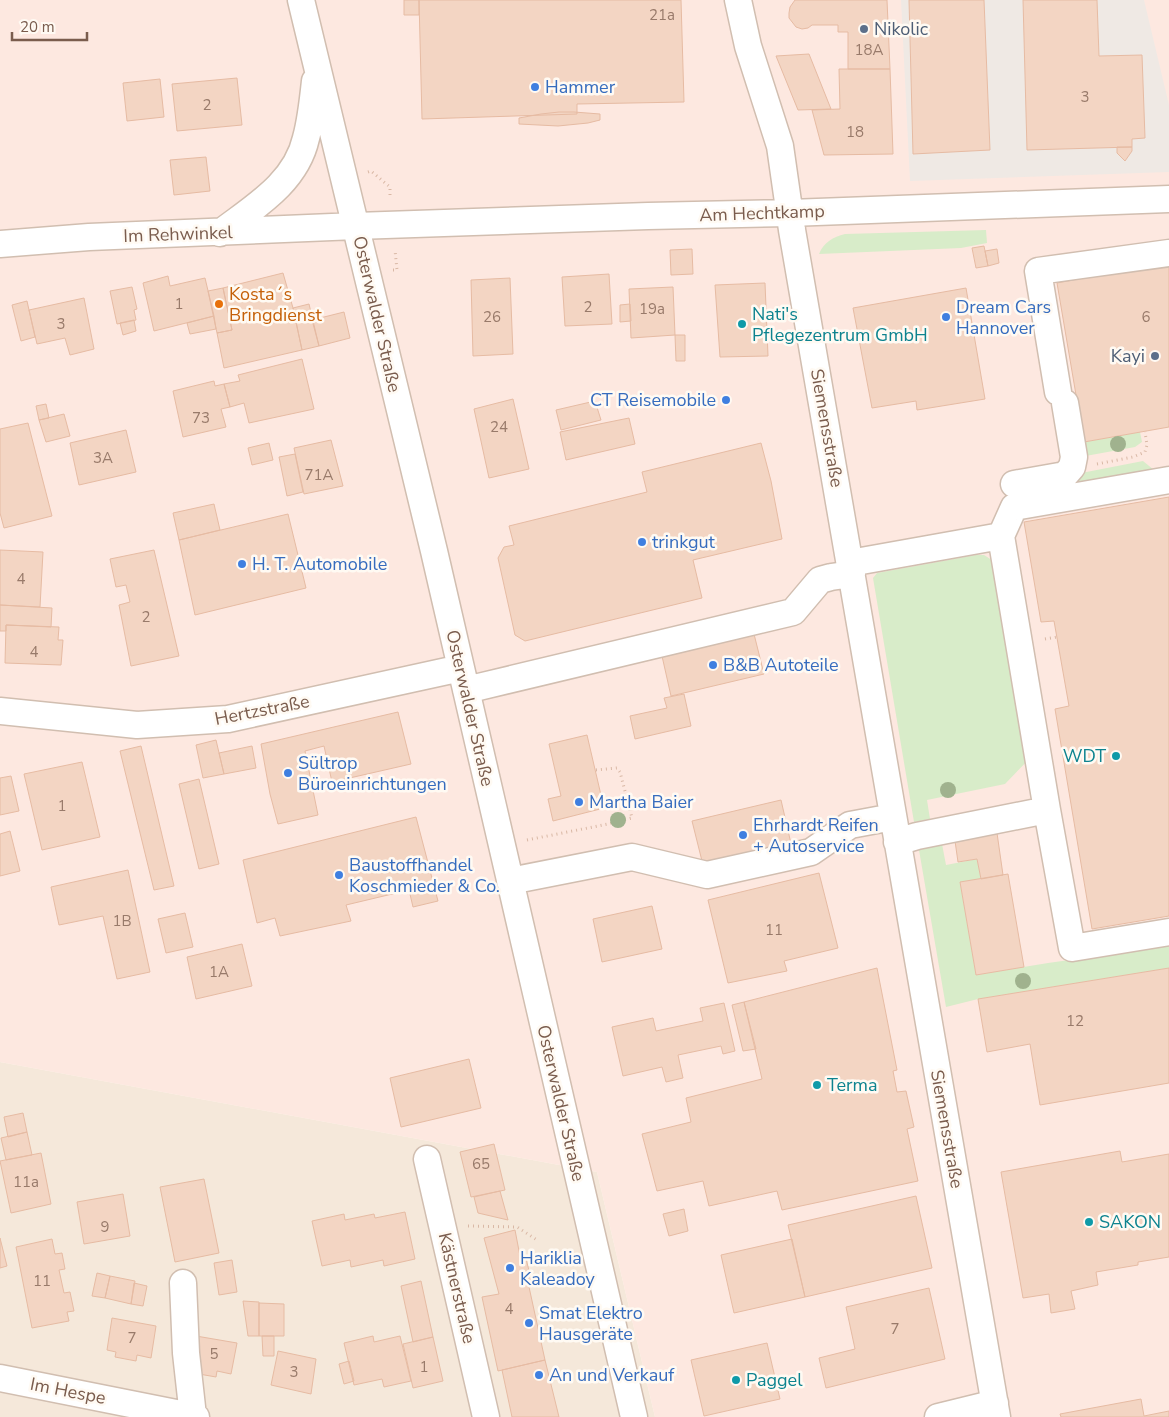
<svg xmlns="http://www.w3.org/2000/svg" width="1169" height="1417" viewBox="0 0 1169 1417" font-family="'Nunito Sans',sans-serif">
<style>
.residential{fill:#f5e8da}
.commercial{fill:#fde8e0}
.industrial{fill:#efe9e4}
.green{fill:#d8ecc9}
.building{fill:#f3d5c3;stroke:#e6bba3}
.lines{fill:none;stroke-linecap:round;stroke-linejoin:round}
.minor-casing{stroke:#d1beb0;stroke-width:29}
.path{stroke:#d9b8a5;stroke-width:3;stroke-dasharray:1 4;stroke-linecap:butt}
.minor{stroke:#fff;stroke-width:26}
.tree{fill:#a0b28e}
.service-dot{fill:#5c6f8a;stroke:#fffaf3;stroke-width:2}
.shop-dot{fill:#3f7fe0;stroke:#fffaf3;stroke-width:2}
.food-dot{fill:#e8710a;stroke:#fffaf3;stroke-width:2}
.culture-dot{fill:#0f9aa8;stroke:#fffaf3;stroke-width:2}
.labels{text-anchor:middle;stroke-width:5;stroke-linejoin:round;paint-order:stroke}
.number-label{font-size:15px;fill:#987a6a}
.service-label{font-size:18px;fill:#4e5e75;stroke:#fffaf3;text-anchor:start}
.shop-label{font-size:18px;fill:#366cbe;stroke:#fffaf3;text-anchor:start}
.street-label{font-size:18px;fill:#7a5c4d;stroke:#fffaf3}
.food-label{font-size:18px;fill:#c56008;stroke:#fffaf3;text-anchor:start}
.culture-label{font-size:18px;fill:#0d838f;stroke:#fffaf3;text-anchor:start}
</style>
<rect width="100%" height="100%" fill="#fdf6ec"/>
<path class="residential" d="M0,1062L597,1172L655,1417H0Z"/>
<path class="commercial" d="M0,0H1169V1417H655L597,1172L0,1062Z"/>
<path class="industrial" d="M901,0H1144L1169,105V172L910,181Z"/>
<path class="green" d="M986,230L987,243L961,248L819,254C824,242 833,237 845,234Z
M1140,432L1142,442L1135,447L1080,457L1084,442Z
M1143,461L1154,470L1059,492L1071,475Z
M976,555H984L995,562L1034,754L1005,784L927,800L930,819L914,822L873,578L877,573Z
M942,844L946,865L977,859L981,879L960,882L976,975L1048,963L1169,946V968L978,999L946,1007L919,850Z"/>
<path class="building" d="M404,0H419V15H404Z
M419,0H681L684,102L577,104V114L422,119Z
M795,0H887L890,69H848V32H838V25H812L808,28L802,29L796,27L789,18V13L790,7Z
M909,0H984L990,150L913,154Z
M1023,0H1097L1099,56L1142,55L1145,138L1132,139V147L1027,150Z
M809,54L831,109L798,110L776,56Z
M839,69H890L893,154L824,155L812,110L840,109Z
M237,78L242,125L177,131L172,84Z
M160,79L164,117L127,121L123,83Z
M559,112H574L600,114V120L588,123L558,126L519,124V118L541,114Z
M1117,147H1132V151L1125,161L1117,153Z
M206,157L210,191L174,195L170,160Z
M984,246L988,266L976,268L972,248Z
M692,249L693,274L671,275L670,250Z
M997,249L999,263L988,266L985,251Z
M1169,262V427L1084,442L1057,283Z
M283,273L293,308L302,350L224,368L217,333L232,330L223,288Z
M609,274L612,324L565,326L562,277Z
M168,276L170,286L205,278L214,316L154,331L143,283Z
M510,278L513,354L473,356L471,280Z
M765,283L768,356L720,357L715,285Z
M132,287L137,309L134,310L136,320L117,324L110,291Z
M673,287L675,335L631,338L629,289Z
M223,288L232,330L217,333L208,291Z
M966,288L985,399L917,410L916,401L872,408L853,308Z
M84,298L94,349L70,355L65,338L37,344L29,310Z
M27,301L35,337L21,341L12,305Z
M309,304L319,346L302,350L293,308Z
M630,304L631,321L620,322V305Z
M344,312L350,338L319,346L312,320Z
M214,316L216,329L190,334L187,323Z
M134,320L136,331L123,335L120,323Z
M675,335H685V361H676Z
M302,359L314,409L249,423L244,403L230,407L224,384L240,381L238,375Z
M214,381L215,386L224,384L230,407L221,409L226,427L183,437L173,391Z
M513,399L529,469L489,478L474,409Z
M595,401L601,420L561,430L556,410Z
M46,404L49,418L39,420L36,406Z
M64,414L70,436L46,442L39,420Z
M629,418L635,444L566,460L560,432Z
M28,423L52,516L4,528L0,513V429Z
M126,430L136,472L79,485L70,443Z
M331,440L343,486L304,494L294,448Z
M269,443L273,460L252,465L248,448Z
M761,443L771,481L782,539L693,560L702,598L525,641L515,635L498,558L504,547L514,545L509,526L647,492L642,472Z
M295,454L303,492L287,496L279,457Z
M1169,497V916L1092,929L1055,709L1069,706L1054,621L1041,622L1024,522Z
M214,504L220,530L179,540L173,513Z
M288,514L306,588L195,615L179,540Z
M0,550L43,552L40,607L0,605Z
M154,550L179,656L131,666L119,605L130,602L126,585L116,587L110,559Z
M0,605L52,608L51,627L6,625V631H0Z
M6,625L59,627L58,640H63L61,665L5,663Z
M754,634L764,674L671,696L662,656Z
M684,694L691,726L635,739L630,716L667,708L664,698Z
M398,712L411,764L332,782L324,746L305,751L318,815L278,824L270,794L261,744Z
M587,735L604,808L553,821L548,799L561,796L549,744Z
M216,740L224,774L203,778L196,745Z
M141,746L174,886L154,890L120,751Z
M252,746L256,768L224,774L219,753Z
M82,762L100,837L42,850L24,774Z
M11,776L19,811L0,815V778Z
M199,779L219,864L199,869L179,784Z
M781,800L792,848L704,869L692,821Z
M416,817L438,901L413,907L409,890L346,905L351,921L280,936L275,918L257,923L243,860Z
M10,831L20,871L0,876V834Z
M997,833L1003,875L981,879L977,859L958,862L955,841Z
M128,870L150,972L117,979L103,916L59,925L51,887Z
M819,873L838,948L784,961L787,971L728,983L708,900Z
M1008,874L1024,967L976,975L960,882Z
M652,906L662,949L602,962L593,919Z
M185,913L193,947L166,953L158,919Z
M242,944L252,986L196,999L187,957Z
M877,968L897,1070L893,1071L897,1092L906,1091L914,1127L907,1129L918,1181L782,1210L777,1191L709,1206L703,1181L657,1191L642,1134L691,1122L686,1098L762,1079L744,1002Z
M1169,968V1083L1040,1105L1030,1044L987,1052L978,999Z
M744,1002L756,1049L743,1051L732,1005Z
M724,1003L735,1051L723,1054L721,1046L678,1055L683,1078L666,1082L662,1067L623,1076L612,1027L653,1018L656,1031L703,1021L700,1008Z
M469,1059L481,1108L401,1127L390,1078Z
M23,1113L27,1132L8,1137L4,1117Z
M27,1132L32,1155L6,1160L1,1138Z
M494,1144L505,1190L471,1197L460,1152Z
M1120,1151L1122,1162L1169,1154V1257L1138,1262V1265L1096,1272L1098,1285L1071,1291L1075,1309L1051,1313L1049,1294L1023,1298L1001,1172Z
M41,1153L51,1204L11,1213L0,1161Z
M204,1179L219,1253L175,1262L160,1187Z
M500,1191L508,1220L478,1213L474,1197Z
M123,1194L130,1236L84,1244L77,1202Z
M916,1196L932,1268L805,1297L788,1225Z
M684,1209L688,1231L669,1236L663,1214Z
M405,1212L415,1259L384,1266L383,1260L351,1267L350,1260L322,1266L312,1221L344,1214L345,1220L374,1214L375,1218Z
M515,1230L520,1256L525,1255L533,1286L529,1287L545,1360L498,1371L482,1297L499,1294L484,1238Z
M0,1238L7,1266L0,1268Z
M52,1239L55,1254L62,1253L65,1269L59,1270L64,1293L70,1292L74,1311L67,1312L69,1321L32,1328L16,1247Z
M792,1239L805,1297L734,1313L721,1255Z
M232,1260L237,1292L219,1295L214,1263Z
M97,1273L110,1276L105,1298L92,1296Z
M110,1276L135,1281L131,1304L105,1298Z
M421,1281L433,1337L413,1342L401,1286Z
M134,1283L147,1286L143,1306L131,1304Z
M929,1288L945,1359L826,1388L819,1358L855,1349L846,1307Z
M243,1301L259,1302V1336H248Z
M259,1303L284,1304V1336H259Z
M112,1318L156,1326L151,1358L137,1355L136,1361L115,1357L116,1352L107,1350Z
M196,1336L237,1343L231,1374L217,1371L216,1377L199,1374Z
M262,1336H274V1356H263Z
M373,1336L374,1342L400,1336L411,1381L384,1387L382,1379L354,1385L344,1343Z
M433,1337L443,1381L413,1388L403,1344Z
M767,1343L780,1399L704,1416L691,1360Z
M278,1351L316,1359L311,1394L271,1385Z
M545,1360L559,1417H512L502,1370Z
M349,1361L354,1381L344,1384L339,1364Z
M1141,1399L1144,1416L1169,1411V1417H1061L1060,1414Z"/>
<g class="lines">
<g class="minor-casing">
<path id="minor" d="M301,0L434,551L634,1417
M738,0L748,46L780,146L792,230L997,1417
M220,233C254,207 296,183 306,138C311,120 313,100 315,81
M0,244L89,237L356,226L648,216L790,213L1169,199
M1058,392L1038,271L1169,253
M1014,484L1065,475L1072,467L1074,457L1065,403
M1001,536L1047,810L1072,948L1169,932
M850,563L1001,536L1014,507L1169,480
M466,690L793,612L820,580L831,577L852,574
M0,711L137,725L228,719L461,668
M897,842L917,836L1047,810
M510,881L632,857L707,875L811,852L850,825L893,817
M427,1159L486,1417
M183,1283L186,1353L193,1416
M0,1378L196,1417
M938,1417L995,1403"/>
</g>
<path class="path" d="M368,172L371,171L390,187V199
M393,270H397L395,250
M1097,464L1133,457L1145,452L1147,445L1145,432
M1045,639L1057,637
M527,840L608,824L632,818L620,772L617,768L595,770
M468,1226L517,1227L537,1240"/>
<use href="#minor" class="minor"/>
</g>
<g class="tree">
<circle cx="1118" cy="444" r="8"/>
<circle cx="948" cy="790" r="8"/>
<circle cx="618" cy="820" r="8"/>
<circle cx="1023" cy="981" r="8"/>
</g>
<g class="service-dot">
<circle cx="864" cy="29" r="5"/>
<circle cx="1155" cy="356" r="5"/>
</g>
<g class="shop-dot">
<circle cx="535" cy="87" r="5"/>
<circle cx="946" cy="317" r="5"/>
<circle cx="726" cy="400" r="5"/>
<circle cx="642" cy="542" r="5"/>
<circle cx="242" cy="564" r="5"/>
<circle cx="713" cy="665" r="5"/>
<circle cx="288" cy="773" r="5"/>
<circle cx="579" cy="802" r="5"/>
<circle cx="743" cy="835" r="5"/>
<circle cx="339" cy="875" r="5"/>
<circle cx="510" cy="1268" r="5"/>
<circle cx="529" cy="1323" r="5"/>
<circle cx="539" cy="1375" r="5"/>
</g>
<circle class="food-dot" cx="219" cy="304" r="5"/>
<g class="culture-dot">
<circle cx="742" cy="324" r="5"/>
<circle cx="1116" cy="756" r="5"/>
<circle cx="817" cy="1085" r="5"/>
<circle cx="1089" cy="1222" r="5"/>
<circle cx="736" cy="1380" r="5"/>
</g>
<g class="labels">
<g class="number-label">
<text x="662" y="20">21a</text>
<text x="869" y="55">18A</text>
<text x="1085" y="102">3</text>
<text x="207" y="110">2</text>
<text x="855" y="137">18</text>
<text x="179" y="309">1</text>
<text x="588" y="312">2</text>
<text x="652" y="314">19a</text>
<text x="492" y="322">26</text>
<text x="1146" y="322">6</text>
<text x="61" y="329">3</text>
<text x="201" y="423">73</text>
<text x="499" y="432">24</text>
<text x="103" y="463">3A</text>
<text x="319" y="480">71A</text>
<text x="21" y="584">4</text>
<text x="146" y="622">2</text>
<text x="34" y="657">4</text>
<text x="62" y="811">1</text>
<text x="122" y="926">1B</text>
<text x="774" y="935">11</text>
<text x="219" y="977">1A</text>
<text x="1075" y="1026">12</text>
<text x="481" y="1169">65</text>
<text x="26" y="1187">11a</text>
<text x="105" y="1232">9</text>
<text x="42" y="1286">11</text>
<text x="509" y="1314">4</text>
<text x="895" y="1334">7</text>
<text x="132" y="1343">7</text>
<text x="214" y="1359">5</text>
<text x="424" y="1372">1</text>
<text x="294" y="1377">3</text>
</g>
<g class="service-label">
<text x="874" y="35">Nikolic</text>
<text x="1145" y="362" text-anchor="end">Kayi</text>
</g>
<g class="shop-label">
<text x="545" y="93">Hammer</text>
<text x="956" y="313">Dream Cars<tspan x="956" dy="21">Hannover</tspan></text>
<text x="716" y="406" text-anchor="end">CT Reisemobile</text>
<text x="652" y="548">trinkgut</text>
<text x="252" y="570">H. T. Automobile</text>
<text x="723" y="671">B&amp;B Autoteile</text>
<text x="298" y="769">Sültrop<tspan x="298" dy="21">Büroeinrichtungen</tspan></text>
<text x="589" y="808">Martha Baier</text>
<text x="753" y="831">Ehrhardt Reifen<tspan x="753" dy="21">+ Autoservice</tspan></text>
<text x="349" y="871">Baustoffhandel<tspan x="349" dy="21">Koschmieder &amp; Co.</tspan></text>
<text x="520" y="1264">Hariklia<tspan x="520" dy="21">Kaleadoy</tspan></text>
<text x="539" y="1319">Smat Elektro<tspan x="539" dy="21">Hausgeräte</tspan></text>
<text x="549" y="1381">An und Verkauf</text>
</g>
<g class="street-label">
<text transform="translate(762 213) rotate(-2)" y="6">Am Hechtkamp</text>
<text transform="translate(178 234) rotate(-2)" y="6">Im Rehwinkel</text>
<text transform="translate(377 314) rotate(77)" y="6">Osterwalder Straße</text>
<text transform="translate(827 428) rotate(80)" y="6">Siemensstraße</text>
<text transform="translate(470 708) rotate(77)" y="6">Osterwalder Straße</text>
<text transform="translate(262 710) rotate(-11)" y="6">Hertzstraße</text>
<text transform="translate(561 1103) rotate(77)" y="6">Osterwalder Straße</text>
<text transform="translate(947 1129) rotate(80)" y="6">Siemensstraße</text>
<text transform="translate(457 1288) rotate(77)" y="6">Kästnerstraße</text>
<text transform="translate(68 1391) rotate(11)" y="6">Im Hespe</text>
</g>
<g class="food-label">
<text x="229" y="300">Kosta´s<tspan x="229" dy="21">Bringdienst</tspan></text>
</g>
<g class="culture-label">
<text x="752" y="320">Nati's<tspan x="752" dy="21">Pflegezentrum GmbH</tspan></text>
<text x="1106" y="762" text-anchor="end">WDT</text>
<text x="827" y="1091">Terma</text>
<text x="1099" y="1228">SAKON</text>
<text x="746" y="1386">Paggel</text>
</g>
</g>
<path d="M12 32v8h75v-8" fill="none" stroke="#7a5c4d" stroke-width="2.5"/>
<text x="20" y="32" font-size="15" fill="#7a5c4d" stroke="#fffaf3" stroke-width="4" paint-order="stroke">20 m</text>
</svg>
